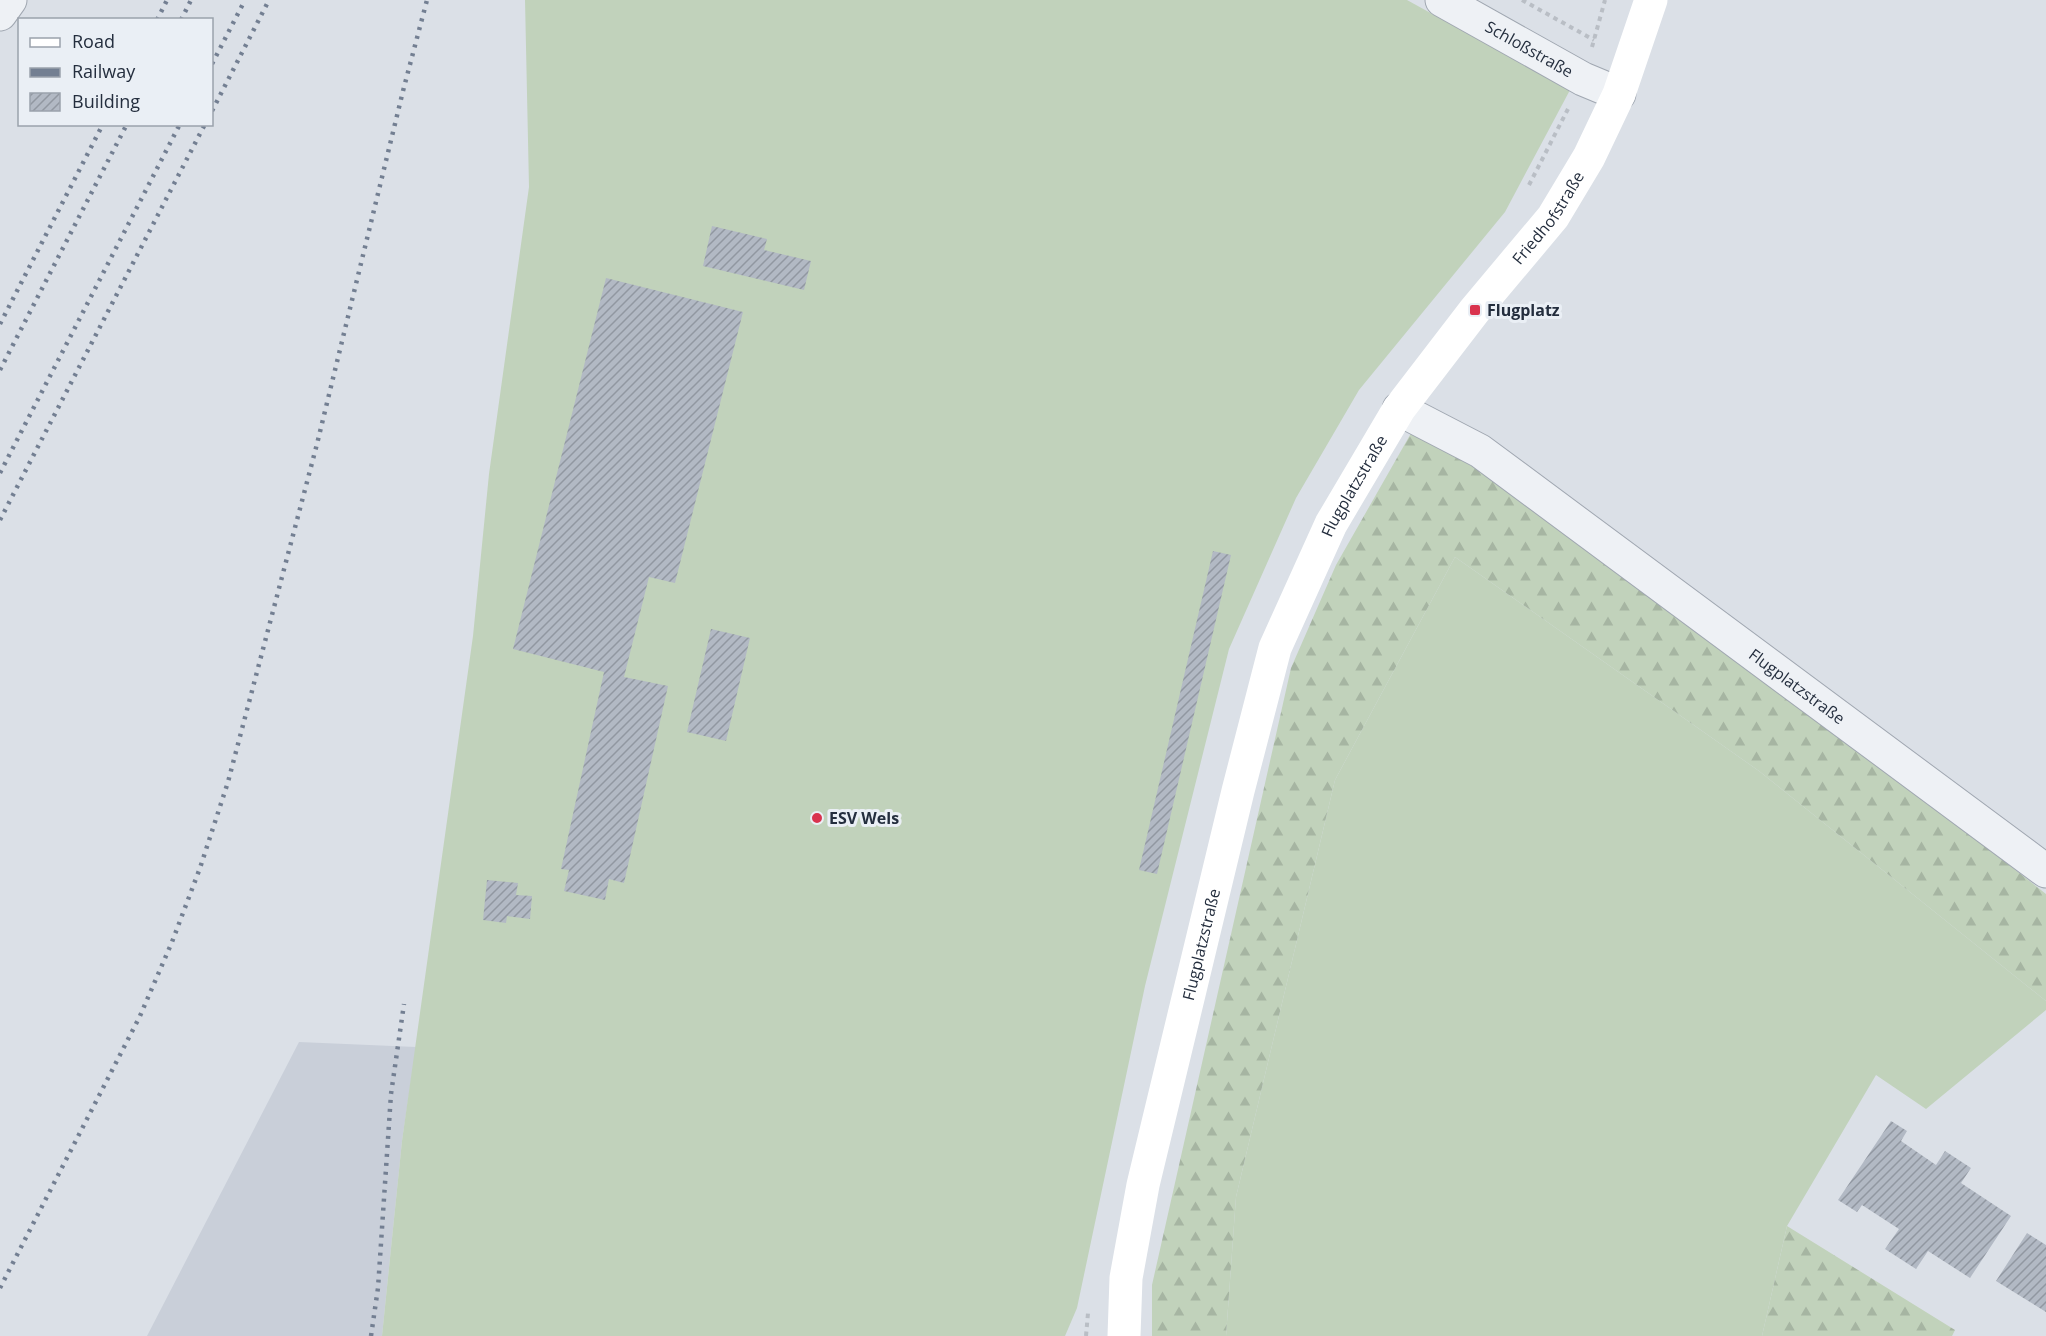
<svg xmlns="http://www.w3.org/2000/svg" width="2046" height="1336" viewBox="0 0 2046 1336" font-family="'Open Sans',sans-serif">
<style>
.built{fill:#c9cfd9}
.grass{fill:#c1d2bb}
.forest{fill:url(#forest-firs)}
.building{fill:url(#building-hatch)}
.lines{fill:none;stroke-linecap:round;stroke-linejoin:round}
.street-casing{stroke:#a0a7b1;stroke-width:35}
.path{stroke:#b9bec5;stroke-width:4;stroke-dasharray:4.5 4.5;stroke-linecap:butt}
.street{stroke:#eef1f5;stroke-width:33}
.secondary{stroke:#fff;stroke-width:33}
.rail{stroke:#737f92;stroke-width:4.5;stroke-dasharray:3 6;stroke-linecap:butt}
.poi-dot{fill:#d9334e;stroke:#eaeff5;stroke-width:2}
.labels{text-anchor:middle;stroke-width:6;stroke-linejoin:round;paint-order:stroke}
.street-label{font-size:16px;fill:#242e3e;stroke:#eaeff5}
.poi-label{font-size:16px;font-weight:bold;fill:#242e3e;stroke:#eaeff5;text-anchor:start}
</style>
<defs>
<pattern id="forest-firs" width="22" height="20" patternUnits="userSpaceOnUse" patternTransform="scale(1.5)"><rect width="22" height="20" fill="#c1d2bb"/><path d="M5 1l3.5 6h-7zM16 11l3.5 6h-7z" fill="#a6b5a2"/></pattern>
<pattern id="building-hatch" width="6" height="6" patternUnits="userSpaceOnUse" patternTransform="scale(1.5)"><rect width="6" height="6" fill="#b2b9c4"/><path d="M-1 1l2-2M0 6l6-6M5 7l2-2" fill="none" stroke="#9197a1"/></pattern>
</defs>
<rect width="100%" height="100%" fill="#dbe0e7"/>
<path class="built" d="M299,1042L416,1047L402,1141L382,1336H147Z"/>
<path class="grass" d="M525,0H1407L1570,90L1505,212L1359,390L1296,498L1229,649L1145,986L1077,1308L1065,1336H382L402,1141L473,636L489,474L529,187Z
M1455,557L1759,771L2046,1001V1010L1926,1109L1876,1075L1787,1226L1762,1336H1226L1236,1197L1335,780Z"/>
<path class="forest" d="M1414,428L1496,482L1774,681L2046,894V1001L1759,771L1455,557L1335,780L1236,1197L1226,1336H1152V1285L1291,668L1336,565Z
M1787,1226L1955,1330L1952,1336H1762Z"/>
<path class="building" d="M712,226L767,239L764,250L811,261L804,290L703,266Z
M606,278L743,312L675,583L649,577L624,677L668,686L624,883L609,879L605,900L564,891L569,870L561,869L604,672L513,649Z
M1213,551L1231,555L1157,874L1139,870Z
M711,629L750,638L726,741L687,732Z
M487,880L518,883L516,895L532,896L530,919L507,916L506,923L483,920Z
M1891,1121L1907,1131L1901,1141L1936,1165L1945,1151L1971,1168L1961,1183L2011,1216L1970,1278L1928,1251L1916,1269L1885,1249L1899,1229L1862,1205L1857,1212L1838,1200Z
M2027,1233L2046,1245V1312L1996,1281Z"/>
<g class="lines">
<g class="street-casing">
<g id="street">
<path id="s1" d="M1442,0L1583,79L1619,94"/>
<path d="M0,14L10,0"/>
<path id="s2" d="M1399,409L1480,451L2046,871"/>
</g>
</g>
<path class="path" d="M1522,0L1594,40
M1592,47L1605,0
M1529,185L1568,109
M1086,1336L1088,1313"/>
<use href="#street" class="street"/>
<path class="secondary" id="s3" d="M1124,1336L1126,1278L1143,1185L1238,791L1275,648L1331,524L1399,409L1475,310L1553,217L1589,157L1619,94L1651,0"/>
<path class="rail" d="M157,20L167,0
M181,20L191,0
M212,64L245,0
M212,111L269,0
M0,324L103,124
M0,370L127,124
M0,473L180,124
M0,520L205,124
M0,1288L140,1016L172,942L200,868L228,782L317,444L403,91L427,0
M371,1336L378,1288L391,1094L404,1004"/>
</g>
<g class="poi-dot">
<rect x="1469" y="304" width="12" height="12" rx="3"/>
<circle cx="817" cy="818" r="6"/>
</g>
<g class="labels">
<g class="street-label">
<text dy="6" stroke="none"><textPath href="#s1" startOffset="100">Schloßstraße</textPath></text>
<text dy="6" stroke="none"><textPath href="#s3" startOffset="1218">Friedhofstraße</textPath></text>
<text dy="6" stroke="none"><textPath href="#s3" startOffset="886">Flugplatzstraße</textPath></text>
<text dy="6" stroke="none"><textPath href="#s2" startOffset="486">Flugplatzstraße</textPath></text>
<text dy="6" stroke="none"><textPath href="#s3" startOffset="400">Flugplatzstraße</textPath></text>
</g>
<g class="poi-label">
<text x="1487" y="316">Flugplatz</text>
<text x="829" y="824">ESV Wels</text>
</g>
</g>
<rect x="18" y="18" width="195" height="108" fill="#eaeff5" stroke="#9ba2ac" stroke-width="1.5"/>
<rect x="30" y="38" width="30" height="9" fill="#ffffff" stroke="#9ba2ac" stroke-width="1.5"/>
<text x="72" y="48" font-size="18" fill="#242e3e">Road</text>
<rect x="30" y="68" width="30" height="9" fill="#737f92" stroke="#9ba2ac" stroke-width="1.5"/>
<text x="72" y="78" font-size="18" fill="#242e3e">Railway</text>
<rect x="30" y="93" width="30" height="18" fill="url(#building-hatch)" stroke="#9ba2ac" stroke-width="1.5"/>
<text x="72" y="108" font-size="18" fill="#242e3e">Building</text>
</svg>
